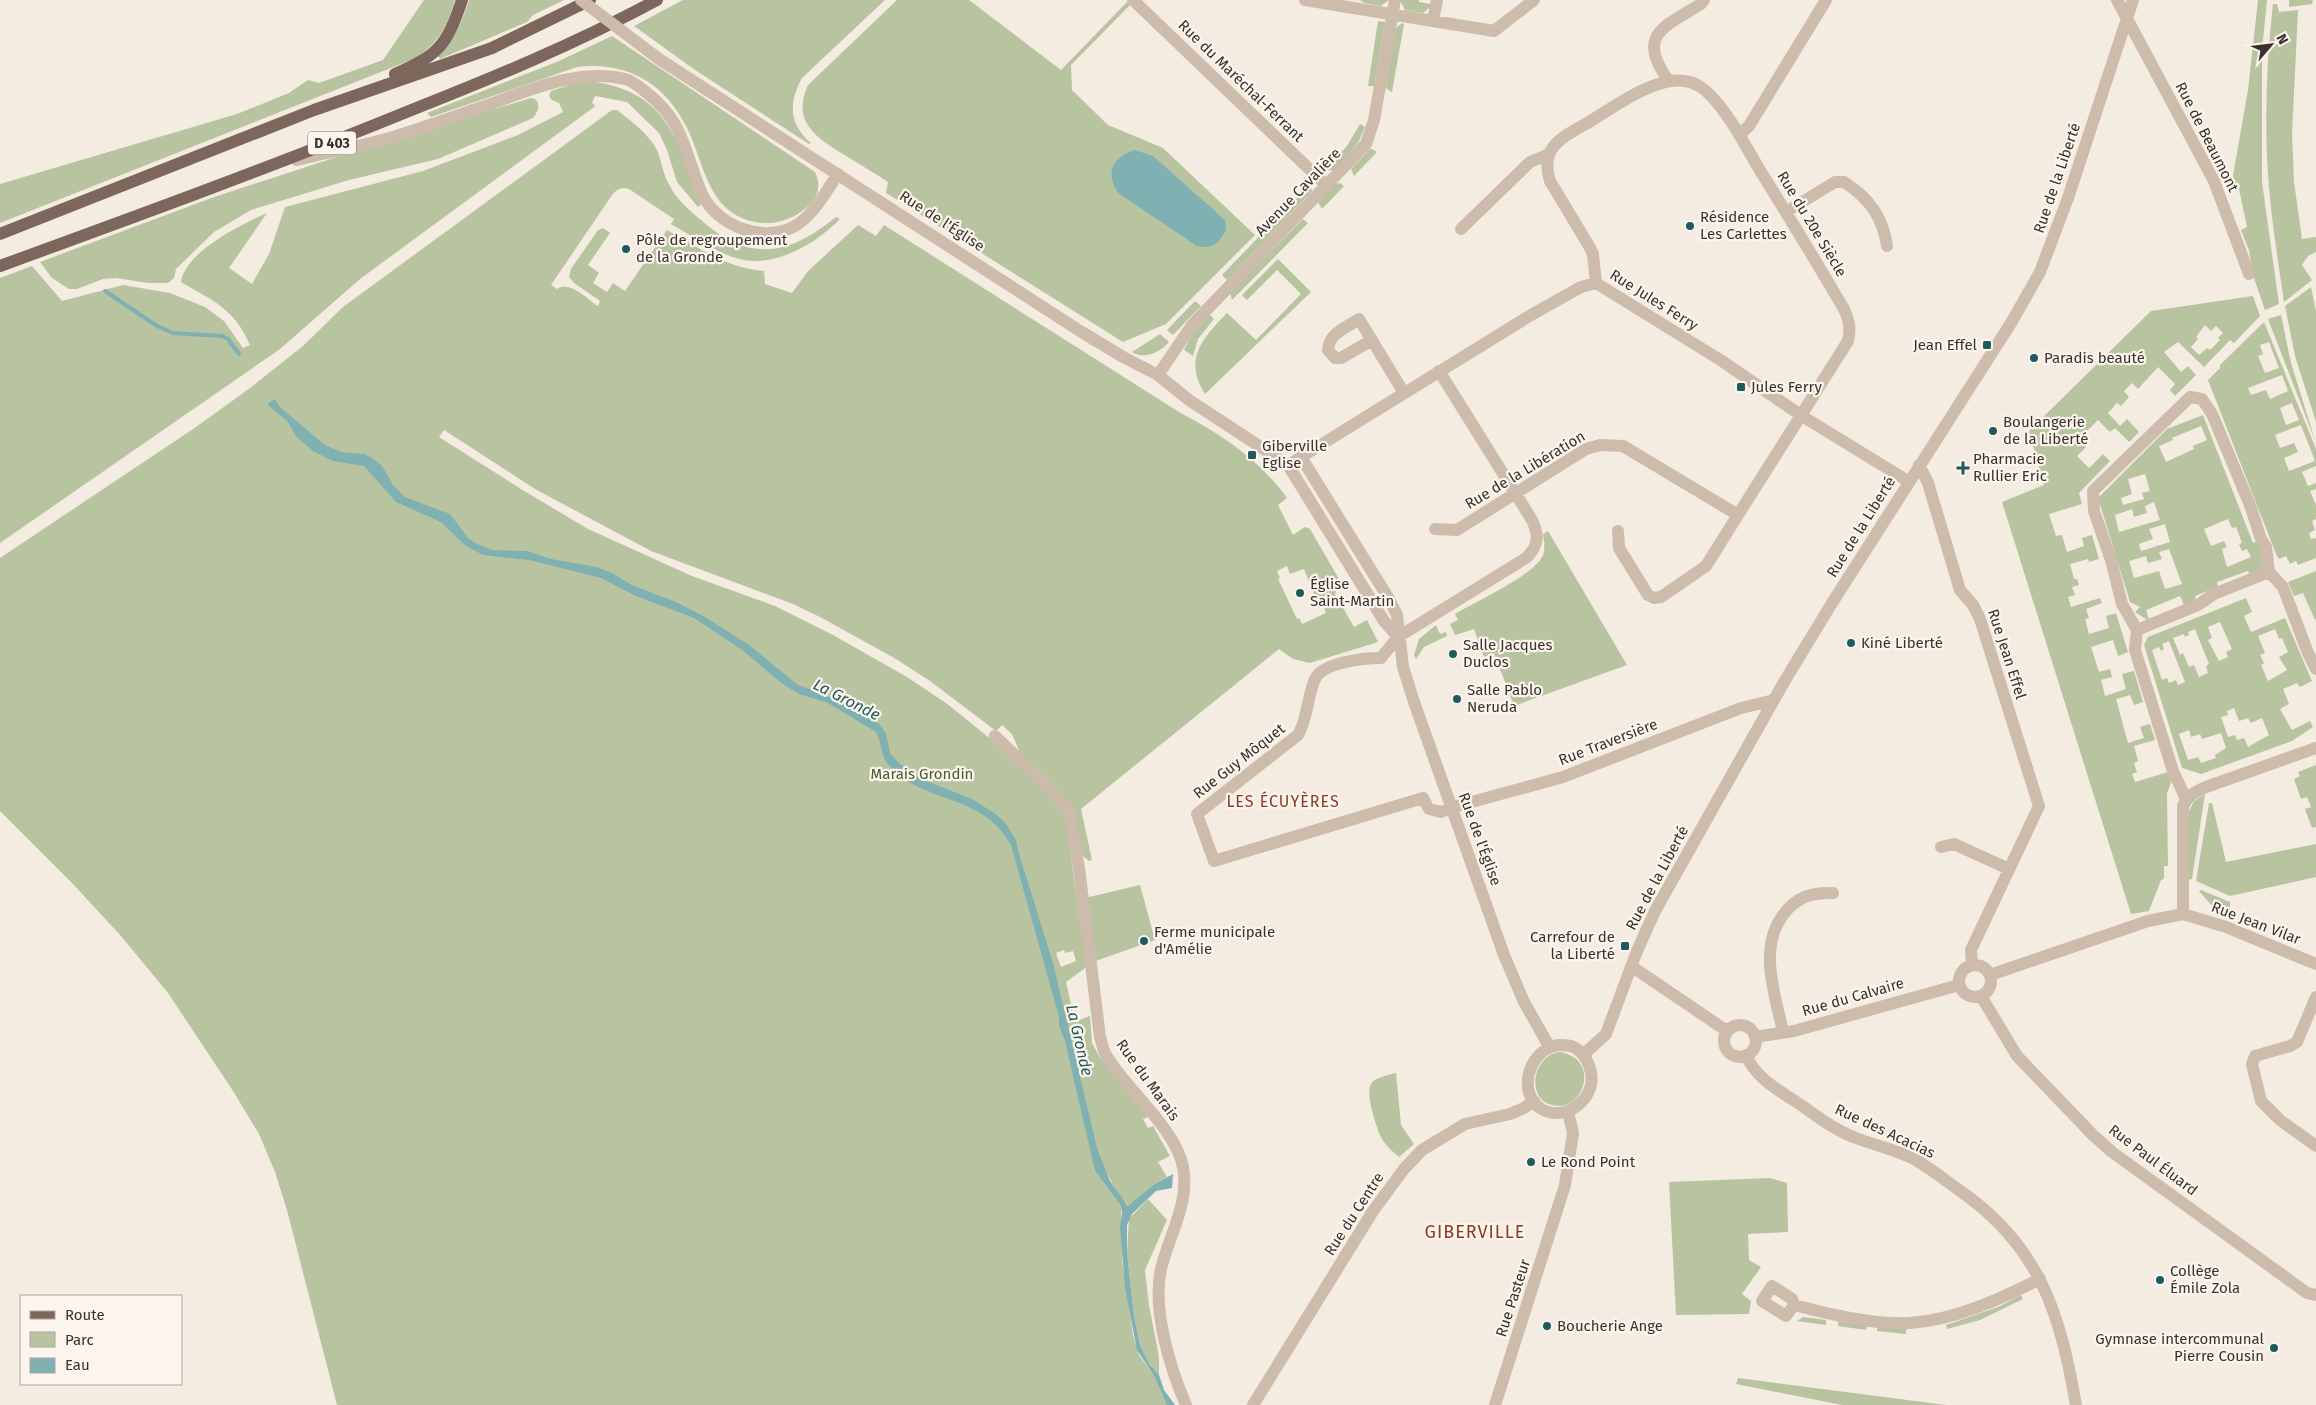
<svg xmlns="http://www.w3.org/2000/svg" width="2316" height="1405" viewBox="0 0 2316 1405" font-family="'Fira Sans',sans-serif">
<style>
.green{fill:#b8c4a0;fill-rule:evenodd}
.water{fill:#7fb0b2}
.lines{fill:none;stroke-linecap:round;stroke-linejoin:round}
.stream{stroke:#7fb0b2;stroke-width:4}
.minor{stroke:#cdbbac;stroke-width:12}
.major{stroke:#7d675c;stroke-width:12}
.minor-bridge{stroke:#cdbbac;stroke-width:12}
.poi-dot{fill:#1f5a5e;stroke:#fbf5ee;stroke-width:2}
.labels{text-anchor:middle;stroke-width:4.5;stroke-linejoin:round;paint-order:stroke}
.shield{fill:#fbf5ee;stroke:#756b66;stroke-width:1}
.shield-label{font-size:14px;font-weight:bold;fill:#3b302b}
.street-label{font-size:15px;fill:#3b302b;stroke:#fbf5ee}
.poi-label{font-size:15px;fill:#3b302b;stroke:#fbf5ee;text-anchor:start}
.park-label{font-size:15px;fill:#4a5a2e;stroke:#fbf5ee}
.water-label{font-size:16px;font-style:italic;fill:#1f5a5e;stroke:#fbf5ee}
.neighbourhood-label{font-size:16px;letter-spacing:1px;fill:#8c3b22;stroke:#fbf5ee}
.quarter-label{font-size:18px;letter-spacing:1px;fill:#8c3b22;stroke:#fbf5ee}
</style>
<rect width="100%" height="100%" fill="#f4ebe1"/>
<path class="green" d="M424,0H455C446,28 441,40 416,58L0,223V184L237,114L289,93L308,80L319,83L383,60Z
M469,0H564L533,15L527,22L440,59L438,56C455,40 462,22 469,0Z
M683,0H885L802,78C789,101 788,124 811,143L809,144L695,70L634,26Z
M897,0H969L1061,70L1127,2L1130,5L1071,65L1072,90L1108,125L1163,148L1255,235L1166,324L1123,342L886,193L888,182C874,173 860,164 846,156C817,138 791,123 808,85Z
M1360,0H1389L1381,6L1364,3Z
M1400,0H1419V2L1430,4V7L1423,13L1405,10Z
M2258,0H2267L2262,51V182L2279,304L2265,310L2253,275L2249,250L2241,230L2247,227L2239,189L2231,187L2248,90Z
M2289,0H2313L2312,4L2289,7Z
M2273,4H2277L2279,12L2298,10L2292,133L2294,182L2302,239L2316,237V252L2308,256L2302,265L2312,280L2284,302C2277,254 2269,205 2267,157C2265,106 2267,55 2273,4Z
M1378,21L1385,22L1374,86H1368Z
M1402,23L1404,24L1392,92L1387,89L1386,86L1395,29Z
M612,36L815,172C822,186 818,198 806,208C778,232 736,227 716,196C702,175 698,149 686,126C664,82 625,61 577,67L431,117L427,113L559,61Z
M589,81C668,91 676,139 702,203L698,207L677,182L667,150L659,133L627,102L595,96L592,103L595,105L594,107L360,279L280,349L0,543V278L32,266L62,301L123,285L170,293L205,307L224,321L243,348L250,345C234,308 213,301 181,282C185,252 241,224 267,213L229,268L252,284L269,254L285,207L423,171L518,135L563,112L559,103L552,100L549,96L551,91L572,84Z
M531,98L535,99C541,105 538,111 533,118L438,159L349,180L251,210L214,232L176,269L174,278L168,283H148L116,278L103,279L77,289H69L52,278L40,262L214,197L358,150Z
M612,110H617C631,121 648,133 657,150C662,162 663,175 670,186C676,199 690,211 701,220C749,263 788,256 836,217L840,219C816,244 772,270 736,258C713,251 692,236 671,224L674,219L629,189C620,186 615,191 610,198L551,285L557,289C570,280 587,299 598,306L600,301L574,283L569,277L571,269L598,230L603,228L610,233L588,265L599,273L593,283L607,292L613,283L625,291L667,230C699,248 727,268 764,271L765,284L792,293L808,271L858,225L876,236L884,225L1179,412C1221,434 1259,459 1287,498L1278,505L1293,535L1305,527L1310,529L1339,579L1335,594L1354,627L1367,620L1378,642L1310,663L1293,659L1279,649L1081,809L1092,860L1089,861L1084,857L1080,850L1075,821L1020,753L1012,734L1002,725L996,731L930,681L896,659L822,618L793,604L651,551L535,489L444,430L439,437L521,489L588,529L692,576L775,606L833,635L907,677L946,703L992,740L1027,770L1065,814L1086,964L1084,969L1066,982L1075,1022L1090,1016L1092,1043L1099,1056L1148,1117L1143,1119L1148,1128L1153,1126L1170,1156L1158,1162L1167,1177L1153,1185L1129,1206L1117,1192L1103,1166L1095,1171L1121,1206L1122,1261L1133,1335L1139,1355L1154,1376L1167,1405H337L287,1210L275,1172L259,1134L233,1091L168,993L121,936L73,884L0,811V558L196,427L250,388L303,346L343,307ZM1287,566L1290,574L1304,569L1319,607L1323,605L1326,613L1302,624L1299,618L1297,619L1278,579L1280,578L1277,571ZM1064,950L1065,953L1073,951L1076,961L1061,967L1056,953Z
M1360,124L1365,127L1358,143L1334,170L1323,171L1347,146Z
M1370,149H1372L1377,152L1354,176L1351,169Z
M1311,183L1312,191L1227,280L1222,275Z
M1340,183L1344,186L1322,209L1318,202L1335,184Z
M1303,219L1308,223L1232,300L1230,293Z
M1278,259L1311,292L1205,394C1183,359 1202,339 1227,313L1256,340L1301,294L1277,270L1247,300L1242,295Z
M2311,287L2316,311V422L2295,356L2285,306Z
M2253,296L2260,316L2234,343L2230,340L2204,367L2178,342L2164,352L2181,372L2188,366L2196,375L2175,396L2170,390L2175,384L2158,367L2138,389L2132,383L2124,391L2129,397L2121,406L2117,403L2108,413L2120,426L2127,419L2139,432L2129,442L2115,428L2110,432L2098,420L2084,434L2088,439L2083,444L2086,447L2077,456L2089,468L2103,454L2110,461L2079,493L2082,504L2049,514L2056,536L2062,535L2067,552L2084,546L2082,538L2092,535L2099,559L2089,562L2088,559L2070,564L2074,579H2077L2079,585L2072,587L2075,595L2068,597L2071,607L2100,598L2102,603L2086,609L2089,618L2085,619L2089,634L2109,628L2106,616L2116,613L2128,652L2118,656L2113,640L2091,647L2099,672L2110,669L2112,677L2101,680L2105,696L2126,689L2122,674L2134,671L2143,702L2134,705L2130,695L2116,699L2128,743L2144,738L2140,727L2150,724L2155,740L2134,746L2138,761L2134,763L2137,772L2132,774L2135,782L2168,772L2171,782L2167,794L2168,866H2164V879L2161,880L2149,911L2131,914L2002,502L2044,485L2029,431L2151,311ZM2205,325L2211,331L2216,326L2223,333L2218,338L2220,340L2210,350L2207,348L2199,355L2191,347L2198,339L2196,337Z
M1195,301L1201,306L1173,335L1167,330Z
M1209,314L1214,319L1198,339L1193,356L1184,350L1191,336Z
M2281,315L2291,363L2316,443L2268,319Z
M2264,322L2316,449V466L2302,472L2308,486L2316,483V489L2310,491L2316,505V519L2312,521L2315,530L2309,533L2311,539L2316,538V558L2298,565L2296,561L2290,564L2286,556L2279,559L2276,554L2208,380L2220,368V365ZM2269,342L2279,368L2265,373L2258,356L2263,354L2260,345ZM2282,375L2288,391L2270,399L2266,390L2251,395L2248,388ZM2292,403L2299,420L2286,425L2280,408ZM2301,425L2315,461L2289,471L2284,458L2298,452L2294,443L2280,448L2275,435Z
M1160,334L1169,342C1161,352 1144,360 1132,352Z
M2203,415L2253,543L2256,542L2261,548L2263,569L2250,575L2248,571L2217,582L2218,587L2195,596L2196,600L2184,605L2180,596L2146,610L2149,619L2147,620L2135,612L2140,607L2130,602L2098,498L2167,429ZM2201,426L2207,440L2193,446L2194,449L2166,462L2159,446L2173,440L2172,438ZM2145,474L2150,491L2142,493L2144,499L2123,505L2121,498L2132,494L2128,479ZM2154,502L2160,520L2119,532L2115,515L2132,509L2134,517L2147,513L2145,506ZM2228,519L2232,528L2236,527L2242,543L2239,544L2242,551L2247,549L2251,557L2227,567L2222,549L2227,547L2224,541L2211,546L2204,529ZM2165,524L2170,542L2141,551L2139,544L2153,539L2149,529ZM2169,549L2182,584L2165,589L2159,571L2134,578L2129,561L2146,556L2148,563L2162,559L2159,552Z
M1548,531L1627,665L1514,706L1494,653L1484,657L1474,629L1455,635L1450,624L1458,620L1455,614C1475,602 1532,576 1542,557C1546,550 1544,541 1543,534Z
M2316,571V619L2315,620L2303,593L2294,596L2288,582Z
M2246,598L2252,612L2244,616L2251,632L2285,618L2312,681L2300,687L2297,683L2283,689L2289,704L2280,709L2292,730L2310,721L2313,727L2292,741L2201,774L2182,768L2144,645L2148,637ZM2220,622L2232,649L2226,652L2228,657L2219,661L2208,640L2212,638L2208,627ZM2195,629L2209,664L2206,666L2208,673L2199,677L2194,665L2189,667L2183,653L2180,655L2173,638L2184,634L2185,637L2189,635L2188,632ZM2275,629L2279,639L2282,638L2288,652L2279,657L2287,670L2268,681L2261,665L2264,663L2260,655L2265,653L2258,636ZM2169,641L2185,682L2178,685L2176,680L2169,683L2167,678L2162,680L2152,650L2159,647L2161,651L2164,649L2162,644ZM2234,708L2239,721L2248,718L2251,723L2262,718L2269,735L2248,747L2244,738L2237,740L2235,735L2228,737L2221,717L2228,715L2227,711ZM2189,730L2191,737L2200,734L2202,739L2221,733L2226,748L2215,755L2216,758L2201,763L2198,757L2188,760L2179,734Z
M1436,625L1440,634L1446,632L1447,636L1424,647L1416,659L1414,655L1419,639Z
M2316,765V827L2312,828L2305,809L2311,807L2307,797L2301,799L2294,779L2300,776L2298,772Z
M2205,794L2192,879L2188,880L2189,811L2194,801Z
M2209,803H2212L2226,862L2316,844V877L2230,896L2196,881Z
M1140,885L1155,940L1093,962L1085,898Z
M2201,890L2230,902V910L2233,921L2220,915L2199,891Z
M1559,1052C1603,1058 1583,1117 1549,1104C1544,1102 1540,1099 1538,1094C1530,1078 1541,1054 1559,1052Z
M1396,1073L1401,1125L1414,1144L1399,1157C1392,1151 1385,1145 1381,1137C1376,1127 1365,1092 1371,1084C1375,1077 1389,1075 1396,1073Z
M1770,1178L1787,1183L1788,1232L1748,1234L1749,1260L1761,1267L1742,1294L1751,1301L1749,1314L1676,1315L1669,1182Z
M1148,1199L1167,1220L1145,1270L1149,1305L1159,1357V1375L1149,1364L1140,1345L1134,1316L1127,1253L1129,1219Z
M2021,1295L2023,1299L1980,1320L1947,1329L1946,1325L1998,1307Z
M1803,1317L1826,1320V1325L1797,1321Z
M1838,1322L1867,1325L1866,1330L1838,1326Z
M1877,1327L1906,1329V1334L1877,1331Z
M1738,1378L1946,1405H1842L1736,1384Z"/>
<path class="water" d="M1135,150L1153,156L1225,220L1226,230C1219,243 1212,250 1197,246L1118,193C1105,172 1112,157 1135,150Z
M275,399L280,407L325,445L341,452L364,454L372,458L382,466L393,485L405,497L450,514L468,538L475,543L492,550L527,551L551,559L596,567L610,572L634,586L676,602L705,617L749,645L798,685L824,694L879,724L886,733L890,753L900,764L924,780L972,799L997,815L1006,824L1016,840L1019,854L1053,963L1097,1148L1110,1181L1128,1206L1153,1185L1173,1174L1172,1188L1156,1191L1132,1214L1127,1225V1253L1134,1316L1140,1345L1149,1364L1159,1375L1164,1390L1175,1405H1167L1154,1376L1137,1350L1125,1288L1120,1228L1122,1213L1121,1206L1095,1171L1065,1041L1059,1026V1017L1011,845C981,791 921,805 888,764C880,755 882,742 876,732L828,703L799,694L784,685L742,650L694,618L636,596L601,578L529,560L483,555L466,546L441,522L396,502L364,466L333,461L313,451L296,436L288,422L267,404Z"/>
<g class="lines">
<path class="stream" d="M105,291L157,326L173,333L222,336L228,339L239,354"/>
<path class="minor" d="M1133,0L1327,186
M1305,0L1494,31L1534,0
M2117,0L2214,181L2249,274
M1433,20L1437,0
M659,59L1080,331L1123,357L1158,375L1189,400L1288,465L1384,621L1398,637
M1669,81C1635,35 1664,27 1701,4L1704,0
M1739,135L1749,126L1826,0
M297,160C329,152 362,146 393,137C423,128 453,117 482,107C525,92 578,67 625,79C633,81 641,88 647,93C686,124 684,153 702,194C717,226 763,244 795,226C814,215 826,191 838,174
M1786,212L1835,182H1844C1869,198 1883,217 1887,246
M1461,229L1530,162L1547,155
M1372,340L1341,358H1335L1328,350C1329,333 1346,328 1359,319L1404,393
M1439,371L1532,520C1539,535 1539,546 1526,558L1398,637L1381,658C1365,658 1323,662 1315,679C1307,697 1308,718 1298,735L1197,814L1214,861L1423,798L1429,809L1441,812L1457,806L1563,777L1741,708L1774,700
M1158,375L1192,325L1366,144L1374,120L1395,0
M1301,457L1389,599L1397,615L1403,667L1414,702L1504,955L1524,1002L1549,1046
M1288,465L1531,315L1581,287L1596,283L1722,361L1802,416L1908,481
M1919,465L1928,483L1960,590L1973,605L1980,619L2039,806L1971,950L1972,965
M1435,529L1457,530L1586,449L1600,445L1623,446L1738,515L1848,341C1851,329 1849,320 1844,309C1817,263 1789,217 1761,172C1747,149 1730,115 1711,96C1705,89 1695,82 1685,81C1655,76 1614,107 1589,122C1563,137 1539,146 1550,181L1589,246L1593,254L1596,283
M1618,531L1619,548L1648,595L1654,598L1661,597L1706,566L1738,515
M2137,630L2198,605L2214,594L2269,572
M995,736L1045,784L1069,810L1079,868L1100,1037C1102,1043 1103,1050 1106,1055C1125,1088 1176,1129 1183,1167C1190,1203 1169,1235 1161,1269C1152,1309 1170,1368 1186,1405
M2186,799L2173,771L2135,650L2137,630L2122,604L2111,560L2094,511L2093,491L2190,397L2202,399L2212,414L2250,505L2261,539L2266,547L2269,572L2283,587L2308,653L2316,669
M1941,847L1954,844L2009,869
M2183,914V806C2188,795 2195,792 2206,787L2316,748
M1959 981a16 16 0 1 1 32 0a16 16 0 1 1-32 0Z
M1631,966L1727,1031
M1990,975L2148,921L2183,914L2226,927L2316,964
M1981,996L2017,1056L2093,1135L2112,1152L2307,1293L2316,1295
M2316,997L2297,1042L2290,1046L2255,1056L2252,1064L2261,1101L2280,1120L2316,1146
M1724 1041a16 16 0 1 1 32 0a16 16 0 1 1-32 0Z
M1783,1032C1775,994 1758,949 1783,915C1796,897 1812,892 1833,893
M1755,1037L1794,1031L1959,985
M1559,1045C1563,1045 1569,1045 1574,1047C1588,1055 1596,1076 1589,1091C1580,1112 1549,1123 1533,1101C1519,1080 1535,1047 1559,1045Z
M1583,1055L1606,1034L1637,951L1655,911L1784,682L1832,603L2011,323L2040,272L2068,198L2133,0
M1746,1055C1756,1079 1780,1091 1801,1105C1818,1117 1836,1131 1856,1138C1877,1146 1895,1149 1916,1160C1931,1169 1945,1180 1959,1190C2040,1246 2060,1313 2076,1405
M1794,1305L1792,1299L1772,1286L1762,1301L1786,1316L1794,1305C1829,1314 1873,1325 1910,1323C1955,1320 2000,1299 2040,1279
M1253,1405L1373,1211L1404,1169L1422,1150L1465,1124L1510,1114L1524,1108L1534,1101
M1495,1405L1565,1185L1573,1133L1568,1112"/>
<path class="major" d="M395,74C439,55 447,45 462,0
M0,234L314,110L492,48L590,0
M0,266C137,216 274,166 409,111C493,78 577,43 657,0"/>
<path class="minor-bridge" d="M581,0L659,59"/>
</g>
<g class="poi-dot">
<circle cx="1690" cy="226" r="5"/>
<circle cx="626" cy="249" r="5"/>
<rect x="1982" y="340" width="10" height="10" rx="2.5"/>
<circle cx="2034" cy="358" r="5"/>
<rect x="1736" y="382" width="10" height="10" rx="2.5"/>
<circle cx="1993" cy="431" r="5"/>
<rect x="1247" y="450" width="10" height="10" rx="2.5"/>
<path d="M1960.5 460.5h5v5h5v5h-5v5h-5v-5h-5v-5h5z"/>
<circle cx="1300" cy="593" r="5"/>
<circle cx="1851" cy="643" r="5"/>
<circle cx="1453" cy="654" r="5"/>
<circle cx="1457" cy="699" r="5"/>
<circle cx="1144" cy="941" r="5"/>
<rect x="1620" y="941" width="10" height="10" rx="2.5"/>
<circle cx="1531" cy="1162" r="5"/>
<circle cx="2160" cy="1280" r="5"/>
<circle cx="1547" cy="1326" r="5"/>
<circle cx="2274" cy="1348" r="5"/>
</g>
<g class="labels">
<rect class="shield" x="308" y="131.5" width="48" height="23" rx="4"/>
<g class="shield-label">
<text x="332" y="148">D 403</text>
</g>
<g class="street-label">
<text transform="translate(1241 81) rotate(44)" y="5">Rue du Maréchal-Ferrant</text>
<text transform="translate(2207 137) rotate(63)" y="5">Rue de Beaumont</text>
<text transform="translate(2057 178) rotate(-71)" y="5">Rue de la Liberté</text>
<text transform="translate(1298 192) rotate(-46)" y="5">Avenue Cavalière</text>
<text transform="translate(942 221) rotate(33)" y="5">Rue de l'Église</text>
<text transform="translate(1812 224) rotate(59)" y="5">Rue du 20e Siècle</text>
<text transform="translate(1654 300) rotate(32)" y="5">Rue Jules Ferry</text>
<text transform="translate(1525 470) rotate(-31)" y="5">Rue de la Libération</text>
<text transform="translate(1861 527) rotate(-58)" y="5">Rue de la Liberté</text>
<text transform="translate(2007 654) rotate(72)" y="5">Rue Jean Effel</text>
<text transform="translate(1608 742) rotate(-21)" y="5">Rue Traversière</text>
<text transform="translate(1239 761) rotate(-38)" y="5">Rue Guy Môquet</text>
<text transform="translate(1480 839) rotate(70)" y="5">Rue de l'Église</text>
<text transform="translate(1657 878) rotate(-62)" y="5">Rue de la Liberté</text>
<text transform="translate(2256 923) rotate(21)" y="5">Rue Jean Vilar</text>
<text transform="translate(1853 997) rotate(-16)" y="5">Rue du Calvaire</text>
<text transform="translate(1148 1080) rotate(54)" y="5">Rue du Marais</text>
<text transform="translate(1885 1131) rotate(25)" y="5">Rue des Acacias</text>
<text transform="translate(2153 1160) rotate(37)" y="5">Rue Paul Éluard</text>
<text transform="translate(1354 1214) rotate(-57)" y="5">Rue du Centre</text>
<text transform="translate(1513 1298) rotate(-72)" y="5">Rue Pasteur</text>
</g>
<g class="poi-label">
<text x="1700" y="222">Résidence<tspan x="1700" dy="17">Les Carlettes</tspan></text>
<text x="636" y="245">Pôle de regroupement<tspan x="636" dy="17">de la Gronde</tspan></text>
<text x="1977" y="350" text-anchor="end">Jean Effel</text>
<text x="2044" y="363">Paradis beauté</text>
<text x="1751" y="392">Jules Ferry</text>
<text x="2003" y="427">Boulangerie<tspan x="2003" dy="17">de la Liberté</tspan></text>
<text x="1262" y="451">Giberville<tspan x="1262" dy="17">Eglise</tspan></text>
<text x="1973" y="464">Pharmacie<tspan x="1973" dy="17">Rullier Eric</tspan></text>
<text x="1310" y="589">Église<tspan x="1310" dy="17">Saint-Martin</tspan></text>
<text x="1861" y="648">Kiné Liberté</text>
<text x="1463" y="650">Salle Jacques<tspan x="1463" dy="17">Duclos</tspan></text>
<text x="1467" y="695">Salle Pablo<tspan x="1467" dy="17">Neruda</tspan></text>
<text x="1154" y="937">Ferme municipale<tspan x="1154" dy="17">d'Amélie</tspan></text>
<text x="1615" y="942" text-anchor="end">Carrefour de<tspan x="1615" dy="17">la Liberté</tspan></text>
<text x="1541" y="1167">Le Rond Point</text>
<text x="2170" y="1276">Collège<tspan x="2170" dy="17">Émile Zola</tspan></text>
<text x="1557" y="1331">Boucherie Ange</text>
<text x="2264" y="1344" text-anchor="end">Gymnase intercommunal<tspan x="2264" dy="17">Pierre Cousin</tspan></text>
</g>
<g class="park-label">
<text x="922" y="779">Marais Grondin</text>
</g>
<g class="water-label">
<text transform="translate(847 699) rotate(27)" y="6">La Gronde</text>
<text transform="translate(1080 1040) rotate(77)" y="6">La Gronde</text>
</g>
<g class="neighbourhood-label">
<text x="1283" y="807">LES ÉCUYÈRES</text>
</g>
<g class="quarter-label">
<text x="1475" y="1238">GIBERVILLE</text>
</g>
</g>
<rect x="20" y="1295" width="162" height="90" fill="#fbf5ee" stroke="#aea6a0"/>
<rect x="30" y="1311" width="25" height="8" fill="#7d675c" stroke="#aea6a0"/>
<text x="65" y="1320" font-size="15" fill="#3b302b">Route</text>
<rect x="30" y="1332" width="25" height="15" fill="#b8c4a0" stroke="#aea6a0"/>
<text x="65" y="1345" font-size="15" fill="#3b302b">Parc</text>
<rect x="30" y="1358" width="25" height="15" fill="#7fb0b2" stroke="#aea6a0"/>
<text x="65" y="1370" font-size="15" fill="#3b302b">Eau</text>
<g transform="translate(2271 45) rotate(62)" stroke="#fbf5ee" stroke-width="4" paint-order="stroke">
<path d="M0-4L9 19L0 12L-9 19Z" fill="#3b302b"/>
<text y="-8" font-size="14" font-weight="bold" text-anchor="middle" fill="#3b302b">N</text>
</g>
</svg>
